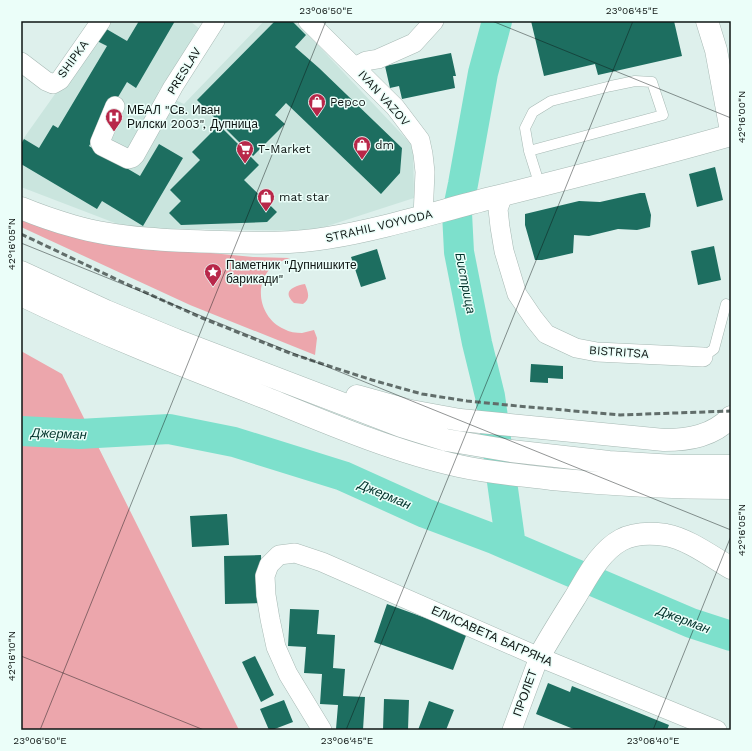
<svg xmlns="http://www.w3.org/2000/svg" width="752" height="751" viewBox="0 0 752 751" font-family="'Work Sans',sans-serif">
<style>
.built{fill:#cae5de}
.green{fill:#eca6ac}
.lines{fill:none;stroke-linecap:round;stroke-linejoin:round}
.river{stroke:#7de0cc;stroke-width:30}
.building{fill:#1d6e60}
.lane-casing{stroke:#a7b9b4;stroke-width:11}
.street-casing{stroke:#a7b9b4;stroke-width:20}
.secondary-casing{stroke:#a7b9b4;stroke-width:23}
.primary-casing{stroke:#a7b9b4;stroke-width:23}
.lane{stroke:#fff;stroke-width:10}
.street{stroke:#fff;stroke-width:19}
.secondary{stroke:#fff;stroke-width:22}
.primary{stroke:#fff;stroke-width:22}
.rail{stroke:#616d6a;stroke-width:3;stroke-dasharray:6 3;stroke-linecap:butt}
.ticks{fill:none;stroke:#0e1513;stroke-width:1;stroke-opacity:0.45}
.labels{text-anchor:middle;stroke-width:3;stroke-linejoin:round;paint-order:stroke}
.street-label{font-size:12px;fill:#0e1513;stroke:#ebfef9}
.poi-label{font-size:12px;fill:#0e1513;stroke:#ebfef9;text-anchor:start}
.water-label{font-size:13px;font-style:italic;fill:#00322a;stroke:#ebfef9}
.neatline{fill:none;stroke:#0e1513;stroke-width:1.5}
.ticks-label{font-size:10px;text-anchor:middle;fill:#0e1513}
</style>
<rect width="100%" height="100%" fill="#def0ec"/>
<path class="built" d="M108,21H190L201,30L158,92L184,104L264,21H295L413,146L414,198L312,231L128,228L21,187V142L104,25Z"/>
<path class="green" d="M21,218L190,251L253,257L290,258C282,260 275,264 269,270C253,289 262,320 284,329C289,332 296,333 302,333C306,332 310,331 314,330L317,338L315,355L190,305L21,227Z
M305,284C308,292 311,299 303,304L294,303C281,291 294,286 305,284Z
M21,351L62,374L239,730H21Z"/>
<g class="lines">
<path class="river" d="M497,21L483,73L463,184L457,213L459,252L477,343L490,396L511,546
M21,431L79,434L169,429L234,442L343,476L425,513L494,539L691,623L731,636"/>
</g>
<path class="building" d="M139,21H175L136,88L127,82L89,146L140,176L159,144L183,158L143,226L102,201L97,209L21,164V144L24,139L39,148L53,125L58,128L107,46L95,40L103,27L127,41Z
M275,21H292L306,35L295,47L319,68L402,148L400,173L381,194L286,103L275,115L285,124L253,156L197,100Z
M531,21H674L682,56L598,75L595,64L544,76Z
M451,53L456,76H453L455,88L402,99L399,86L390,88L385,66Z
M219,125L259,165L244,180L277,212L267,222L181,225L169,213L181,201L170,190L200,160L192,152Z
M715,167L723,200L697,207L689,174Z
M640,193H645L651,215L650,227L637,230L618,229L589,236L574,235L573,253L542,260H535L525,225V214L579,201L600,202Z
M714,246L721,280L698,285L691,251Z
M377,249L386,279L361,287L351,257Z
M531,364L563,366V379L548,378V383L530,382Z
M227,514L229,545L192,547L190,516Z
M261,555L263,603L225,604L224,556Z
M387,604L467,633L453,670L374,642Z
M290,609L319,610L317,634L335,635L333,668L345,669L343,696L365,697L363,730L336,729L338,705L320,704L322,674L304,673L306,647L288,646Z
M255,656L274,695L261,702L242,662Z
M548,683L570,692L572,686L669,725L667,730H576L536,714Z
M384,699L409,700L408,730H383Z
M284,700L293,722L272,730H269L260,709Z
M429,701L454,710L446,730H418Z"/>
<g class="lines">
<g class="lane-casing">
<path id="lane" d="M529,151L663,115L652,82L635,81L611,86L551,101L533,112L525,128L529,151L540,186
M703,357L714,349L726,304"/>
</g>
<g class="street-casing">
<path id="street" d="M308,21L395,107L420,140L423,154L425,172L423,217
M21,62L46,81L53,84L60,80L101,21
M355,67L366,61L378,59L414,43L434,21
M115,106L100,142L102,146L128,159L132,158L135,155L173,87L215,21
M503,195L498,209L500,227L504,251L517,294L534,319L546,334L576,348L597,352L703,357
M322,730L288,674L276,647L270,619L266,595L265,576L269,565L279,555L295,553L322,562L539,657L717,730
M512,730L539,657"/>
</g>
<g class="secondary-casing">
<path id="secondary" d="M707,21L716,50L731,131
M21,208C38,215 55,221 73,226C118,239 175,241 221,242C256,243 293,244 327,238C383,229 436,212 491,198C571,178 651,158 731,135"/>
</g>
<g class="primary-casing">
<path id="primary" d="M21,272L106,311L176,340L401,426L446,440L511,451L609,462L675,466H731
M21,295C101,334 183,366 266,398C327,423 395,452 459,466C490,473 521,475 552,479C612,485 671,488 731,488
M357,396L411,411L460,420L664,440C689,440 713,436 731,417
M539,657C550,637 562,618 574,599C587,578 599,552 621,540C634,533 652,533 666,535C688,539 712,557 731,568"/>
</g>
<use href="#lane" class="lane"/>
<use href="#street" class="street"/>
<use href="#secondary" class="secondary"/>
<use href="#primary" class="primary"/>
<path class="rail" d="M21,234L120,281L202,318L292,354L372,380L422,394L467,401L518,406L620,415L731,411"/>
</g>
<path class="ticks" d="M492,21L731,118M21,243L731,530M21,656L204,730M40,730L326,21M346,730L633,21M653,730L731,536"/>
<defs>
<g id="shop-pin" transform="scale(0.9)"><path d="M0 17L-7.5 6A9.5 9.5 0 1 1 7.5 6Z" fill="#b82749" stroke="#ebfef9"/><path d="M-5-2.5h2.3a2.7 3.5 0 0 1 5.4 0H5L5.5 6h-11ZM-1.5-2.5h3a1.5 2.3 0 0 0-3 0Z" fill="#fff"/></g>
<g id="hospital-pin" transform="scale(0.9)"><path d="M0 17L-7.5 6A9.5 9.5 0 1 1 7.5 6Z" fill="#b82749" stroke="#ebfef9"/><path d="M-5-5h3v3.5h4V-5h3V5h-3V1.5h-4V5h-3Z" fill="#fff"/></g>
<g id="supermarket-pin" transform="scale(0.9)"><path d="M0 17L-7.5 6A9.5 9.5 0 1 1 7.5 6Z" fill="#b82749" stroke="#ebfef9"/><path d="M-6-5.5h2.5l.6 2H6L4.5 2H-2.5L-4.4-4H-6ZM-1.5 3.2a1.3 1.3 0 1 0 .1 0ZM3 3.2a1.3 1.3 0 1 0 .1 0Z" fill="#fff"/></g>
<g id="sight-pin" transform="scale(0.9)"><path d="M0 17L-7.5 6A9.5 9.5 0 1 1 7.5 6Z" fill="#b82749" stroke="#ebfef9"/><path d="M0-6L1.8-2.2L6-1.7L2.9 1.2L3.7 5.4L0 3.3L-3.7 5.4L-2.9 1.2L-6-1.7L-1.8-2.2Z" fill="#fff"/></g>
</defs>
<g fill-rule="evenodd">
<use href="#shop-pin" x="317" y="102"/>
<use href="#hospital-pin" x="114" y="117"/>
<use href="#shop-pin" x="362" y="145"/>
<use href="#supermarket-pin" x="245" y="149"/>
<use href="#shop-pin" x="266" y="197"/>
<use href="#sight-pin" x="213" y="272"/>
</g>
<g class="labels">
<g class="street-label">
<text transform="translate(73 59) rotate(-54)" y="4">SHIPKA</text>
<text transform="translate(184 71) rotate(-58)" y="4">PRESLAV</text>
<text transform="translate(384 98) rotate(48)" y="4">IVAN VAZOV</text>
<text transform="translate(379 226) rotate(-13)" y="4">STRAHIL VOYVODA</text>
<text transform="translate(619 352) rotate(4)" y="4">BISTRITSA</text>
<text transform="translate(492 636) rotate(24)" y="4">ЕЛИСАВЕТА БАГРЯНА</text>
<text transform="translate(525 693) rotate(-70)" y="4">ПРОЛЕТ</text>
</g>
<g class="poi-label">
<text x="330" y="106">Pepco</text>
<text x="127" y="114">МБАЛ "Св. Иван<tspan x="127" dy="14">Рилски 2003", Дупница</tspan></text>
<text x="375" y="149">dm</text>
<text x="258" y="153">T-Market</text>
<text x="279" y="201">mat star</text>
<text x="226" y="269">Паметник "Дупнишките<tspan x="226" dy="14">барикади"</tspan></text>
</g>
<g class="water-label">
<text transform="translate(466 283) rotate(79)" y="5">Бистрица</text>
<text transform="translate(59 433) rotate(2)" y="5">Джерман</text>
<text transform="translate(385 494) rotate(23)" y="5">Джерман</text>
<text transform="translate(684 619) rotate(21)" y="5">Джерман</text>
</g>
</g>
<rect width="752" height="751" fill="none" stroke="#ebfef9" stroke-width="44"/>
<rect x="22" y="22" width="708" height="707" class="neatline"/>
<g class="ticks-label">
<text x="326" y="14">23°06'50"E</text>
<text x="632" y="14">23°06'45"E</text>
<text transform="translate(741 117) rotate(-90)" y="4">42°16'00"N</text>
<text transform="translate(11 244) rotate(-90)" y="4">42°16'05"N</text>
<text transform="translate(741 530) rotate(-90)" y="4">42°16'05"N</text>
<text transform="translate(11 656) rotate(-90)" y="4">42°16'10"N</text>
<text x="40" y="744">23°06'50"E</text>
<text x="347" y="744">23°06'45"E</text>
<text x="653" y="744">23°06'40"E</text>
</g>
</svg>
